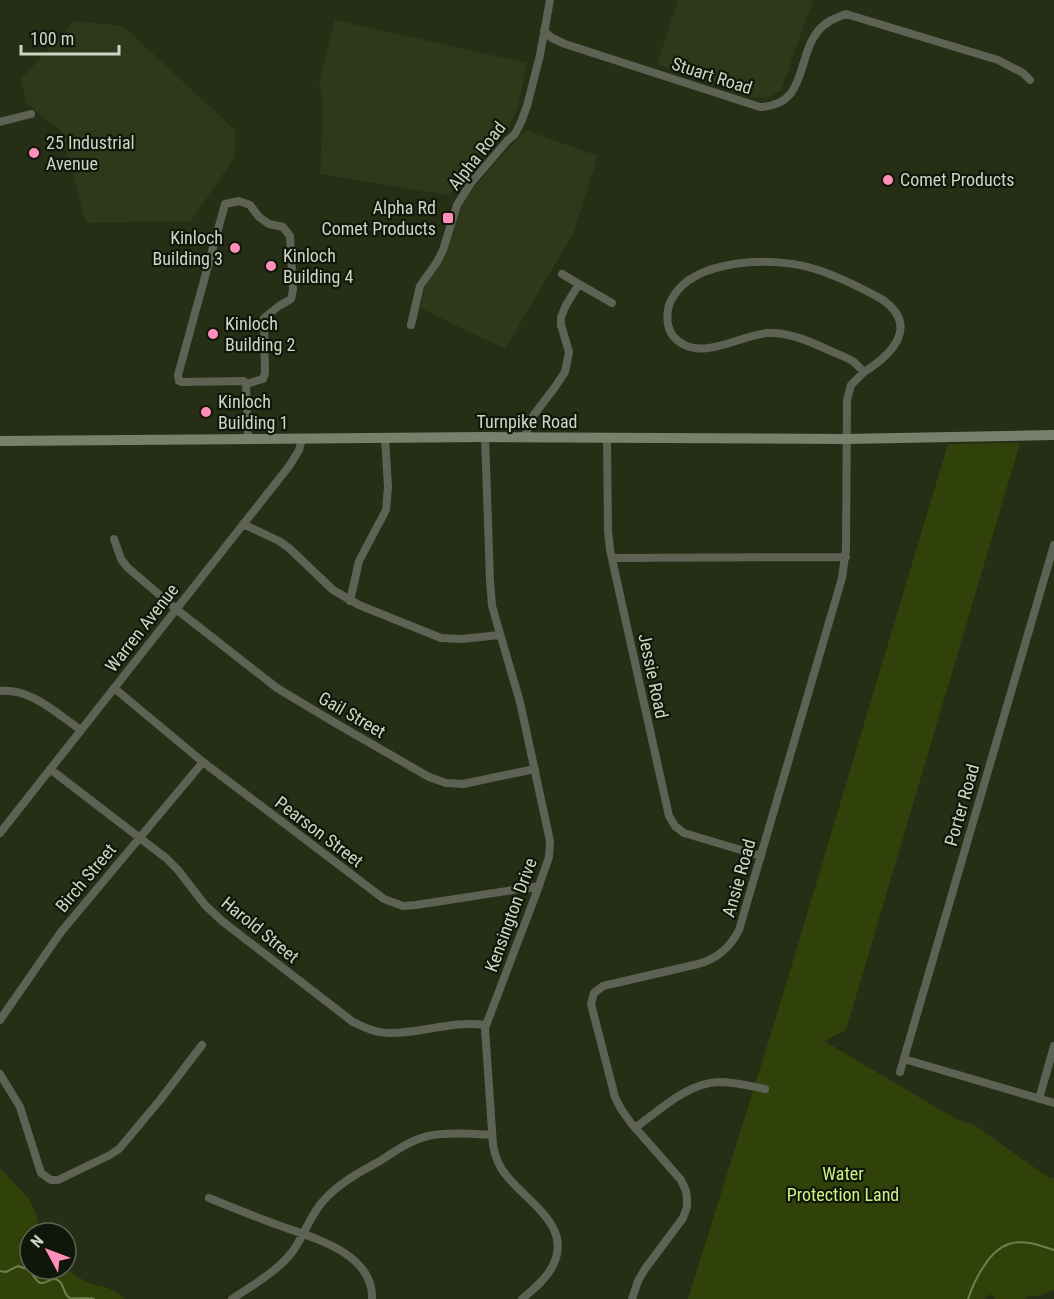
<svg xmlns="http://www.w3.org/2000/svg" width="1054" height="1299" viewBox="0 0 1054 1299" font-family="'Roboto Condensed',sans-serif">
<style>
.built{fill:#2d3918}
.green{fill:#30420a}
.lines{fill:none;stroke-linecap:round;stroke-linejoin:round}
.stream{stroke:#6e7f4c;stroke-width:2}
.minor{stroke:#5d6255;stroke-width:8}
.secondary{stroke:#78806c;stroke-width:10}
.poi-dot{fill:#ff8eb9;stroke:#11160a;stroke-width:2}
.labels{text-anchor:middle;stroke-width:4.5;stroke-linejoin:round;paint-order:stroke}
.street-label{font-size:18px;fill:#cfd5c5;stroke:#11160a}
.poi-label{font-size:18px;fill:#cfd5c5;stroke:#11160a;text-anchor:start}
.park-label{font-size:18px;fill:#caf483;stroke:#11160a}
</style>
<rect width="100%" height="100%" fill="#262f15"/>
<path class="built" d="M678,0H813L781,90L770,97L749,98L657,64Z
M335,20L527,63L518,107L505,134L476,160L449,195L320,174L323,107L319,83Z
M75,21L123,26L236,131L234,158L191,221L86,223L61,131L26,103L21,79Z
M525,130L598,156L573,234L505,349L420,308L426,285L444,257L459,210L470,192Z"/>
<path class="green" d="M1020,443L846,1030L824,1041L954,1118L976,1126L1049,1178H1054V1290L1038,1296H1028L1024,1299H995L990,1294L984,1299H688L778,1011L948,444Z
M0,1168L28,1198L35,1211L38,1220L35,1233H30V1269C41,1269 51,1272 61,1276L68,1270C75,1275 81,1279 89,1283C94,1286 102,1286 108,1288C114,1290 120,1295 125,1299H0Z"/>
<g class="lines">
<path class="stream" d="M0,1271L6,1272L18,1266C20,1267 25,1268 27,1269C33,1272 35,1282 41,1283C46,1284 50,1278 55,1279C65,1281 62,1294 70,1298C77,1299 87,1297 94,1299
M968,1299C974,1281 989,1250 1009,1244C1024,1239 1039,1245 1054,1250"/>
<path class="minor" d="M544,31L552,38L565,44L760,107C808,105 796,58 818,31C825,22 835,18 846,14L998,60L1023,73L1030,80
M0,122L31,114
M239,201L250,205L259,217L269,224L283,227L290,236L293,290L291,299L279,306L264,318L265,373L263,379L246,384L244,381L181,382L179,381L178,375L225,204Z
M562,274L579,284
M411,325L420,286L437,262L443,250L457,205L471,183L507,141L515,134L521,122L527,106L540,55L550,0
M246,384L248,439
M485,437L490,580L492,606L520,702L550,841L549,857L536,894L485,1028L493,1145C495,1156 499,1167 506,1175C529,1204 578,1229 549,1272C542,1283 531,1291 522,1299
M524,438L533,416L555,387L565,372L569,352L561,325V317L566,305L579,284L612,303
M607,439L608,530L610,550L669,816L675,826L684,833L761,856
M243,524L279,541L289,548L333,590L359,605L441,638L461,639L500,635
M114,539L121,559L127,567L176,609L277,688L337,724L429,777L446,783L463,784L535,769
M612,558L846,557
M350,601L359,561L386,510L388,487L385,438
M114,688L203,762L384,899L403,906L416,905L539,886
M0,691C31,688 57,714 81,730
M50,769L166,858L178,870L205,905L222,921L353,1022C364,1027 375,1033 388,1033C420,1034 453,1020 485,1025
M0,833L290,465L299,450L302,439
M0,1020L61,932L203,762
M904,1059L1054,1103
M900,1072L1054,545
M0,1074L20,1107L41,1173L51,1180H58L110,1155L119,1149L160,1100L202,1045
M1039,1099L1054,1046
M635,1128C660,1110 687,1083 719,1082C735,1082 750,1086 765,1089
M209,1198C231,1207 253,1216 275,1224C310,1237 374,1252 372,1299
M232,1299C253,1285 278,1271 293,1251C305,1234 310,1215 324,1200C339,1183 360,1172 380,1161C395,1151 411,1140 428,1136C449,1132 471,1134 492,1135
M632,1299L638,1281L645,1269L683,1218L687,1207V1199L686,1191L681,1180L631,1123L621,1109L615,1097L591,1004L594,993L603,986L698,964C717,959 730,948 739,930L842,578L846,549L847,400L851,385L864,372C860,368 857,365 854,362C848,358 840,355 833,352C813,343 791,332 768,333C738,335 698,365 673,336C665,326 666,307 673,297C695,259 770,257 808,267C834,274 860,287 883,300C920,327 891,355 864,372"/>
<path class="secondary" d="M0,441L485,437L846,439L1054,435"/>
</g>
<g class="poi-dot">
<circle cx="34" cy="153" r="6"/>
<circle cx="888" cy="180" r="6"/>
<rect x="442" y="212" width="12" height="12" rx="3"/>
<circle cx="235" cy="248" r="6"/>
<circle cx="271" cy="266" r="6"/>
<circle cx="213" cy="334" r="6"/>
<circle cx="206" cy="412" r="6"/>
</g>
<g class="labels">
<g class="street-label">
<text transform="translate(712 76) rotate(18)" y="6">Stuart Road</text>
<text transform="translate(477 156) rotate(-52)" y="6">Alpha Road</text>
<text x="527" y="428">Turnpike Road</text>
<text transform="translate(142 628) rotate(-52)" y="6">Warren Avenue</text>
<text transform="translate(653 676) rotate(78)" y="6">Jessie Road</text>
<text transform="translate(352 715) rotate(30)" y="6">Gail Street</text>
<text transform="translate(962 805) rotate(-74)" y="6">Porter Road</text>
<text transform="translate(319 832) rotate(37)" y="6">Pearson Street</text>
<text transform="translate(86 878) rotate(-50)" y="6">Birch Street</text>
<text transform="translate(739 878) rotate(-74)" y="6">Ansie Road</text>
<text transform="translate(511 915) rotate(-70)" y="6">Kensington Drive</text>
<text transform="translate(260 930) rotate(39)" y="6">Harold Street</text>
</g>
<g class="poi-label">
<text x="46" y="149">25 Industrial<tspan x="46" dy="21">Avenue</tspan></text>
<text x="900" y="186">Comet Products</text>
<text x="436" y="214" text-anchor="end">Alpha Rd<tspan x="436" dy="21">Comet Products</tspan></text>
<text x="223" y="244" text-anchor="end">Kinloch<tspan x="223" dy="21">Building 3</tspan></text>
<text x="283" y="262">Kinloch<tspan x="283" dy="21">Building 4</tspan></text>
<text x="225" y="330">Kinloch<tspan x="225" dy="21">Building 2</tspan></text>
<text x="218" y="408">Kinloch<tspan x="218" dy="21">Building 1</tspan></text>
</g>
<g class="park-label">
<text x="843" y="1180">Water<tspan x="843" dy="21">Protection Land</tspan></text>
</g>
</g>
<g transform="translate(48 1251) rotate(311)"><circle r="28" fill="#11160a" stroke="#5d6255" stroke-width="1.5"/>
<path d="M0-4.5L10 22L0 15L-10 22Z" fill="#ff8eb9"/>
<text y="-9" font-size="16" font-weight="bold" text-anchor="middle" fill="#cfd5c5">N</text>
</g>
<path d="M21 45v9h98v-9" fill="none" stroke="#cfd5c5" stroke-width="3"/>
<text x="30" y="45" font-size="18" fill="#cfd5c5" stroke="#11160a" stroke-width="4.5" paint-order="stroke">100 m</text>
</svg>
